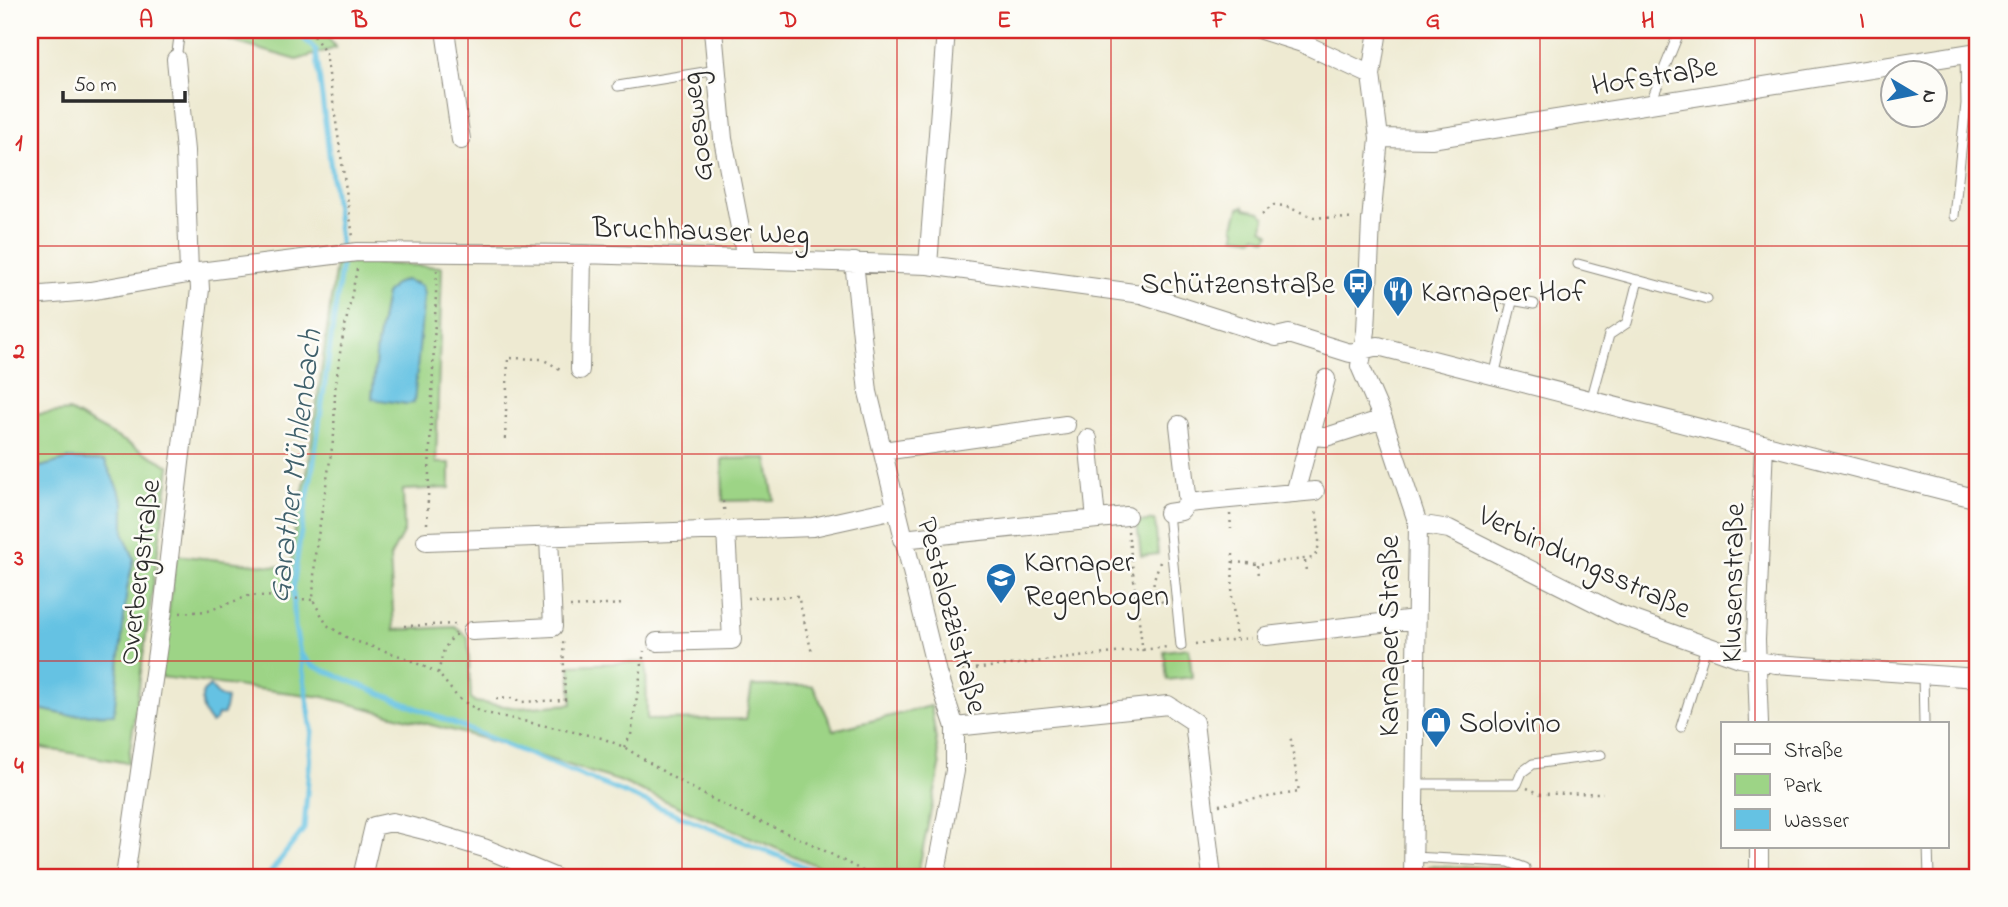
<svg xmlns="http://www.w3.org/2000/svg" width="2008" height="907" viewBox="0 0 2008 907" font-family="'Indie Flower',sans-serif">
<style>
.green{fill:#9dd486;stroke:#648058;stroke-width:2;fill-rule:evenodd}
.water{fill:#65c2e3;stroke:#487687;stroke-width:2}
.lines{fill:none;stroke-linecap:round;stroke-linejoin:round}
.stream{stroke:#65c2e3;stroke-width:5}
.service-casing{stroke:#8c8a7e;stroke-width:11}
.minor-casing{stroke:#8c8a7e;stroke-width:20}
.path{stroke:#8c8a7e;stroke-width:2.5;stroke-dasharray:2 5;stroke-linecap:butt}
.service{stroke:#fff;stroke-width:9}
.minor{stroke:#fff;stroke-width:18}
.grid{fill:none;stroke:#d62828;stroke-width:2;stroke-opacity:0.55}
.labels{text-anchor:middle;stroke-width:5;stroke-linejoin:round;paint-order:stroke}
.street-label{font-size:30px;fill:#2b2b2b;stroke:#fdfcf7}
.poi-label{font-size:30px;fill:#2b2b2b;stroke:#fdfcf7;text-anchor:start}
.water-label{font-size:32px;font-style:italic;fill:#3f606b;stroke:#fdfcf7}
.neatline{fill:none;stroke:#d62828;stroke-width:2.5}
.grid-label{font-size:23px;text-anchor:middle;font-weight:bold;fill:#d62828}
</style>
<rect width="100%" height="100%" fill="#fdfcf7"/>
<filter id="ink" filterUnits="userSpaceOnUse"><feTurbulence type="fractalNoise" baseFrequency=".0143" numOctaves="2"/><feDisplacementMap in="SourceGraphic" scale="14" xChannelSelector="R" yChannelSelector="G"/><feConvolveMatrix kernelMatrix="1 2 1 2 8 2 1 2 1" color-interpolation-filters="sRGB"/></filter>
<filter id="wash" filterUnits="userSpaceOnUse"><feTurbulence type="fractalNoise" baseFrequency=".00686" numOctaves="4" result="noise"/><feDisplacementMap in="SourceGraphic" scale="28" xChannelSelector="R" yChannelSelector="G"/><feGaussianBlur stdDeviation="1.57" result="paint"/><feColorMatrix in="noise" values="0 0 0 0 0 0 0 0 0 0 0 0 0 0 0 0 0 1.4 0 .05"/><feComposite in="paint" operator="in"/></filter>
<g filter="url(#wash)">
<rect width="100%" height="100%" fill="#eeead2"/>
<path class="green" d="M192,30H322L336,48L297,60Z
M1244,206L1245,209L1260,212L1265,217L1263,228L1270,234L1266,240L1256,235L1253,239L1235,236L1236,230L1234,226L1239,208Z
M367,263L442,267L436,463H450V488L403,490L404,531L390,557L394,630L455,627L468,637L471,698L475,702L519,708L572,704L570,665L646,662L647,720L746,719L752,686H813L834,730L931,706L940,767L917,877H843L619,781L485,739L324,697L160,677L176,555L291,568L294,532L308,468L336,264ZM404,280L417,283L407,404L372,398L377,345L386,294L395,284Z
M69,411L170,466L128,763L30,746V707L67,715L127,589L134,558L124,535V502L69,459L30,470V415Z
M767,458L774,500L723,501L722,459Z
M1155,520L1158,554L1141,556L1137,522Z
M1189,648L1192,677L1167,680L1164,651Z
M1429,866L1510,867L1518,870V877H1429Z"/>
<path class="water" d="M405,280L422,286L424,294L414,403L407,404L372,399L377,345L386,294L395,284Z
M69,459L105,461L124,502V535L134,558L127,589L114,714L67,715L30,707V470Z
M210,686L219,696L227,699L224,714L218,715L216,720L211,723C203,714 200,703 203,692Z"/>
<g class="lines">
<path class="stream" d="M233,30L251,36H301L316,50L340,241L341,269L313,467L300,537L293,590L295,627L300,653L311,665L830,877
M267,877L304,829L312,730L300,653"/>
</g>
</g>
<g filter="url(#ink)">
<g class="lines">
<g class="service-casing">
<path id="service" d="M176,59L180,30
M618,86L717,70
M1650,104L1680,30
M1954,216L1966,104L1965,54
M1578,264L1707,299
M1484,295L1534,304
M1494,376L1512,302
M1591,401L1609,335L1627,323L1638,280
M1168,513L1181,646
M1923,674L1924,723
M1681,727L1706,647
M1415,784H1517L1522,772L1533,764L1601,755
M1928,846L1929,877
M1413,857L1509,862L1525,868V877
M1525,875L1611,877"/>
</g>
<g class="minor-casing">
<path id="minor" d="M445,30L461,140
M713,30L723,139L746,259
M1261,30L1302,43L1371,75
M1378,30L1371,75L1379,138L1371,221L1366,331L1360,366L1383,419L1418,524L1413,877
M176,59L185,151L189,274
M1379,138L1431,139L1978,52
M854,262L868,392L937,673L955,727V771L935,877
M928,265L946,30
M30,296L90,291L199,272L357,252L582,254L928,265L1141,294L1276,337L1289,334L1350,353L1378,346L1978,499
M580,370L582,254
M1179,425L1188,503
M1310,436L1326,437L1383,419
M1088,439L1096,519
M883,451L1066,425
M1295,493L1326,379
M1168,513L1181,511L1188,503L1315,491
M1418,524L1449,529L1620,615L1740,658L1776,664L1978,678
M902,539L1127,516
M426,541L813,527L895,509
M472,631L553,627L549,538
M1266,636L1416,619
M657,642L732,640L726,531
M1759,723L1756,640L1764,444
M955,727L1168,705L1194,722L1212,877
M125,877L163,610L200,289L199,272
M362,877L374,826L392,822L424,830L484,848L554,877
M1759,877V846"/>
</g>
<path class="path" d="M310,30L326,54L353,237
M1262,214L1274,205L1284,206L1314,217L1355,219
M357,269L341,346L335,390L334,435L315,555L313,600L327,625L349,639L403,657L438,673L458,698L481,712L602,738L624,747L677,780L733,810L810,843L874,877
M505,439L508,358L542,359L562,370
M723,501L725,515
M1230,514L1231,529
M427,524L437,268
M1128,531L1143,653
M1233,554L1232,596L1236,639
M1305,561L1306,572
M1160,562C1153,582 1149,586 1163,603
M1233,562L1258,564L1313,558C1324,546 1317,522 1316,507
M1258,565L1259,576
M747,598L798,596L812,653
M570,607L625,604
M180,613L208,611L251,595L313,600
M404,626L457,624
M1195,644L1251,638
M955,671L1167,647
M438,673L444,649L454,635L458,634
M496,699L514,698L520,702L565,700L563,640
M624,747L631,735L644,651
M1527,788L1541,794L1603,793
M1219,805L1299,792L1290,734"/>
<use href="#service" class="service"/>
<use href="#minor" class="minor"/>
</g>
</g>
<path class="grid" d="M253,30V877M468,30V877M682,30V877M897,30V877M1111,30V877M1326,30V877M1540,30V877M1755,30V723M30,246H1978M30,454H1978M30,661H1978M1755,846V877"/>
<defs>
<g id="bus-pin" transform="scale(1.575)"><path d="M0 17L-7.5 6A9.5 9.5 0 1 1 7.5 6Z" fill="#1f6fb2" stroke="#fdfcf7"/><path d="M-5-6H5V4H4V6H2V4H-2V6H-4V4H-5ZM-3.5-4V0h7V-4ZM-3.5 1.2v1.5H-2V1.2ZM2 1.2v1.5H3.5V1.2Z" fill="#fff"/></g>
<g id="restaurant-pin" transform="scale(1.575)"><path d="M0 17L-7.5 6A9.5 9.5 0 1 1 7.5 6Z" fill="#1f6fb2" stroke="#fdfcf7"/><path d="M-5-6h1v4h1v-4h1v4h1v-4h1v5L-1.5 .5V6h-2V.5L-5-1ZM5-6V6H3V1.5H1.5Q1.5-4 5-6Z" fill="#fff"/></g>
<g id="school-pin" transform="scale(1.575)"><path d="M0 17L-7.5 6A9.5 9.5 0 1 1 7.5 6Z" fill="#1f6fb2" stroke="#fdfcf7"/><path d="M0-5L7-2L0 1L-7-2ZM-4 1L0 2.5L4 1V4Q0 6-4 4Z" fill="#fff"/></g>
<g id="shop-pin" transform="scale(1.575)"><path d="M0 17L-7.5 6A9.5 9.5 0 1 1 7.5 6Z" fill="#1f6fb2" stroke="#fdfcf7"/><path d="M-5-2.5h2.3a2.7 3.5 0 0 1 5.4 0H5L5.5 6h-11ZM-1.5-2.5h3a1.5 2.3 0 0 0-3 0Z" fill="#fff"/></g>
</defs>
<g fill-rule="evenodd">
<use href="#bus-pin" x="1358" y="283"/>
<use href="#restaurant-pin" x="1398" y="291"/>
<use href="#school-pin" x="1001" y="578"/>
<use href="#shop-pin" x="1436" y="722"/>
</g>
<g class="labels">
<g class="street-label">
<text transform="translate(1654 75) rotate(-9)" y="10">Hofstraße</text>
<text transform="translate(696 127) rotate(-97)" y="10">Goesweg</text>
<text transform="translate(701 230) rotate(2)" y="10">Bruchhauser Weg</text>
<text transform="translate(1585 561) rotate(25)" y="10">Verbindungsstraße</text>
<text transform="translate(138 572) rotate(-83)" y="10">Overbergstraße</text>
<text transform="translate(1732 583) rotate(-89)" y="10">Klusenstraße</text>
<text transform="translate(953 615) rotate(75)" y="10">Pestalozzistraße</text>
<text transform="translate(1388 636) rotate(-90)" y="10">Karnaper Straße</text>
</g>
<g class="poi-label">
<text x="1335" y="293" text-anchor="end">Schützenstraße</text>
<text x="1421" y="301">Karnaper Hof</text>
<text x="1024" y="571">Karnaper<tspan x="1024" dy="34">Regenbogen</tspan></text>
<text x="1459" y="732">Solovino</text>
</g>
<g class="water-label">
<text transform="translate(293 466) rotate(-83)" y="11">Garather Mühlenbach</text>
</g>
</g>
<rect width="2008" height="907" fill="none" stroke="#fdfcf7" stroke-width="77"/>
<rect x="1721" y="722" width="228" height="126" fill="#fdfcf7" stroke="#a9a8a5" stroke-width="2"/>
<rect x="1735" y="744" width="35" height="10" fill="#ffffff" stroke="#a9a8a5" stroke-width="2"/>
<text x="1784" y="757" font-size="21" fill="#2b2b2b">Straße</text>
<rect x="1735" y="774" width="35" height="21" fill="#9dd486" stroke="#a9a8a5" stroke-width="2"/>
<text x="1784" y="792" font-size="21" fill="#2b2b2b">Park</text>
<rect x="1735" y="809" width="35" height="21" fill="#65c2e3" stroke="#a9a8a5" stroke-width="2"/>
<text x="1784" y="827" font-size="21" fill="#2b2b2b">Wasser</text>
<g transform="translate(1914 94) rotate(100)"><circle r="33" fill="#fdfcf7" stroke="#a9a8a5" stroke-width="2"/>
<path d="M0-5L12 26L0 18L-12 26Z" fill="#1f6fb2"/>
<text y="-10" font-size="19" font-weight="bold" text-anchor="middle" fill="#2b2b2b">N</text>
</g>
<path d="M63 91v10h122v-10" fill="none" stroke="#2b2b2b" stroke-width="3.5"/>
<text x="74" y="91" font-size="21" fill="#2b2b2b" stroke="#fdfcf7" stroke-width="5" paint-order="stroke">50 m</text>
<rect x="38" y="38" width="1931" height="831" class="neatline"/>
<g class="grid-label">
<text x="146" y="27">A</text>
<text x="360" y="27">B</text>
<text x="575" y="27">C</text>
<text x="789" y="27">D</text>
<text x="1004" y="27">E</text>
<text x="1219" y="27">F</text>
<text x="1433" y="27">G</text>
<text x="1648" y="27">H</text>
<text x="1862" y="27">I</text>
<text x="19" y="150">1</text>
<text x="19" y="358">2</text>
<text x="19" y="565">3</text>
<text x="19" y="773">4</text>
</g>
</svg>
